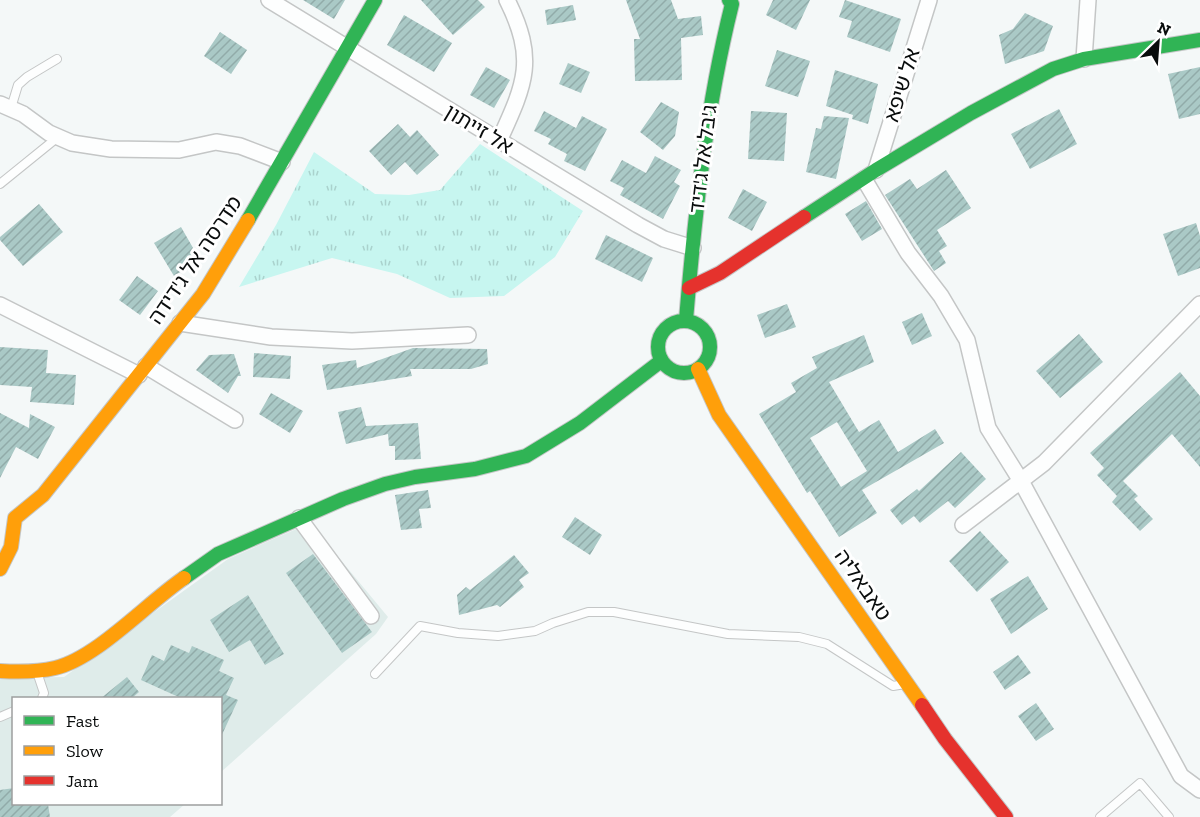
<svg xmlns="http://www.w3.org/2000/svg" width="1200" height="817" viewBox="0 0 1200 817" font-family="'Zilla Slab','Noto Sans Hebrew',serif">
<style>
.built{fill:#dfecea}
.grass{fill:url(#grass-tufts)}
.building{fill:url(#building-hatch);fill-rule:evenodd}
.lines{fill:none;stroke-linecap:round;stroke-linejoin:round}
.lane-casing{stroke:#c4c6c6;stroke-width:10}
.street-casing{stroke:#c4c6c6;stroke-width:18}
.fast-casing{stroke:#c4c6c6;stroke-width:16}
.slow-casing{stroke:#c4c6c6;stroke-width:16}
.jam-casing{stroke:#c4c6c6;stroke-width:16}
.lane{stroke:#fdfefe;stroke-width:8}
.street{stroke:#fdfefe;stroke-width:15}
.fast{stroke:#30b455;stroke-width:14}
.slow{stroke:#ff9f0a;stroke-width:14}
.jam{stroke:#e5322d;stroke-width:14}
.labels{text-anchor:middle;stroke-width:6;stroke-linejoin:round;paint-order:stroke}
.street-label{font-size:21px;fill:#090c0c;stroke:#fff}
</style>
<defs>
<pattern id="grass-tufts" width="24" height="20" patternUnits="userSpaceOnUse" patternTransform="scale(1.5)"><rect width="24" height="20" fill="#c7f6f0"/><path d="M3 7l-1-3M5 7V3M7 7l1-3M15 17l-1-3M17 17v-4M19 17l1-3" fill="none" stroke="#aad2cd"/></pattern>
<pattern id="building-hatch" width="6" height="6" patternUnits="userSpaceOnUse" patternTransform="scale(1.5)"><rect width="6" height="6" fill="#aac9c6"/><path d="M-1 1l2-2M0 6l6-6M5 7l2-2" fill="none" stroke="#91aba9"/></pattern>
</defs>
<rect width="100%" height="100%" fill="#f4f8f8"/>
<path class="built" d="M310,523L388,617L376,634L221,772L220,698H14V804H185L170,817H0V678L64,677L228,559Z"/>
<path class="grass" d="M480,144L583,211L555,257L504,296L450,298L397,274L332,258L239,287L276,225L314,152L375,194L409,195L440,190Z"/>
<path class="building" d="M303,0H345L334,19Z
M421,0H478L485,7L453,35Z
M626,0H671L678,19L701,16L703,35L681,38L682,80L635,81L634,39H640Z
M773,0H810L796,30L766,15Z
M845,0L901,19L890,52L847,37L852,21L839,17Z
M573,5L576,20L547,25L545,10Z
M1025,13L1053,26L1044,51L1005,64L999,35L1013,29Z
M404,15L452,43L434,72L387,45Z
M220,32L247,50L231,74L204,56Z
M777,50L810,61L798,97L765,86Z
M568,63L590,72L581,93L559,84Z
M486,67L510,80L494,108L470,95Z
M1200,67V114L1179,119L1168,74Z
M835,70L878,84L868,124L852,119L853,115L826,106Z
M661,102L679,112L675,136L663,150L640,132Z
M1059,109L1077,144L1030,169L1011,134Z
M544,111L576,128L582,116L607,129L585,171L564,161L567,154L548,144L551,139L534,131Z
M751,111L787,113L784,161L748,159Z
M824,116L849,118L836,179L806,172L816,128L821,129Z
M398,124L410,137L417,130L439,155L417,175L405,162L391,175L369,151Z
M655,156L681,170L674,182L680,186L663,219L620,195L624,188L610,181L622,160L646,173Z
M946,170L971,208L937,230L947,246L939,251L946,263L934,271L885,195L910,179L917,189Z
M743,189L767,202L752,231L728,218Z
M866,201L882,229L862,241L845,214Z
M39,204L63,232L23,266L0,240V237Z
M1196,223L1200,236V268L1178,276L1163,234Z
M181,227L200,260L174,276L154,243Z
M606,235L653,258L642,282L595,259Z
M137,276L158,291L140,315L119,300Z
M787,304L796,327L765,338L757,315Z
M922,313L932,336L912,345L902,322Z
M1079,334L1103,362L1060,398L1036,371Z
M864,335L874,362L829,382L859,432L879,420L898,452L935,429L944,443L862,490L877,513L839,537L810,491L807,493L759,414L796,392L791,383L817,368L812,357ZM837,422L867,471L841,487L810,438Z
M0,347L48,350L46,373L76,375L74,405L30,402L32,387L0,385Z
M413,348L487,349L488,364L471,369H410L412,376L327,390L322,365L356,360L357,368Z
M254,353L291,356L290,379L253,377Z
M234,354L241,376H238L228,393L196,370L209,355Z
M1180,372L1200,396V467L1172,434L1123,481L1138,496L1134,499L1153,519L1140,531L1112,502L1117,496L1097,475L1104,468L1090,453Z
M271,393L303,411L290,433L259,414Z
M361,407L366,426L418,423L421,459L395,460V446H389L388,434L346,444L338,412Z
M0,413L29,428L30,414L55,427L38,459L16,447L0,478Z
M961,452L986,479L955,508L948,501L920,523L914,516L902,525L890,510L917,489L919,491Z
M428,490L431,508L419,509L422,528L401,530L395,495Z
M575,517L602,535L590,555L562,537Z
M980,531L1009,562L977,592L949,561Z
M313,554L372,632L342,653L286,573Z
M514,555L529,573L519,580L524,587L500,607L497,605L459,615L457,595L466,587L470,590Z
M1028,576L1048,609L1011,634L990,599Z
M248,595L284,654L265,665L250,640L229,652L210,620Z
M171,645L189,653L192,646L224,660L219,671L234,678L226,695L238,700L220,739V699H183L141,680L152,655L164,661Z
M1018,655L1031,673L1005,690L993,672Z
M127,677L139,692L131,699H100Z
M1036,703L1054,729L1036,741L1018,716Z
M14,788V804H48L50,817H0V790Z"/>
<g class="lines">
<g class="lane-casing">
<path id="lane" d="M11,108L18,85L27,77L57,59
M0,184L58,137
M37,672L44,693L42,698
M375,674L420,626L458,633L498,636L535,631L553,623L588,612H614L728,634L799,637L827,644L893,686L905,684
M0,717L14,711
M1100,817L1140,783L1169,817"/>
</g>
<g class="street-casing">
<path id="street" d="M269,0L638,225L664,239L693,248
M1084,59L1088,0
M0,104L23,114L49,133L72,143L111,149L179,150L216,142L240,146L282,162
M499,141C525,84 537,60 507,0
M876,170L929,0
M864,179L908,253L941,296L967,340L988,428L1021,481L1181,776L1200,790
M0,305L139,375
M180,323L271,337L352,341L468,335
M146,366L235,420
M299,518L371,616
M963,525L1044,463L1200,304"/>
</g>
<g class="fast-casing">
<path id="fast" d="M804,217L876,170L971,113L1053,69L1084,59L1200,40
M248,220L375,0
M686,320C695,213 706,108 732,4L729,0
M658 347a26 26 0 1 1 52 0a26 26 0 1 1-52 0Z
M184,578L218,554L343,499L385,484L415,477L475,469L526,456L580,423L661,361"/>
</g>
<g class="slow-casing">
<path id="slow" d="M698,369L719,415L922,705
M15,518L43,495L203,294L248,220
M0,569L11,547L15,518
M0,671C18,672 38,672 55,668C97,658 147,603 184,578"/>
</g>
<g class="jam-casing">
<path id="jam" d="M689,288L720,273L804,217
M922,705L945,739L1006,817"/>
</g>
<use href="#lane" class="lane"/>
<use href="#street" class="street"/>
<use href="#fast" class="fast"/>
<use href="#slow" class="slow"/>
<use href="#jam" class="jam"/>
</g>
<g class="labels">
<g class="street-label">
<text transform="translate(902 85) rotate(-73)" y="7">אל שיפא</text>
<text transform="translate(479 129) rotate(31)" y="7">אל זייתון</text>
<text transform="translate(703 159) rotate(-83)" y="7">ג'בל אל ג'דיד</text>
<text transform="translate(195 260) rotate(-56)" y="7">מדרסה אל ג'דידה</text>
<text transform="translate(863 585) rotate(55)" y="7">טאבאליה</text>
</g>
</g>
<rect x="12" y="697" width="210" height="108" fill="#ffffff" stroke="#9d9e9e" stroke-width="1.5"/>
<rect x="24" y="716" width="30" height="9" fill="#30b455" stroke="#9d9e9e" stroke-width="1.5"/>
<text x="66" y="727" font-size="18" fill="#090c0c">Fast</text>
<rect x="24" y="746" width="30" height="9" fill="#ff9f0a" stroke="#9d9e9e" stroke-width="1.5"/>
<text x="66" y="757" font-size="18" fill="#090c0c">Slow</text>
<rect x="24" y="776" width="30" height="9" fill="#e5322d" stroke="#9d9e9e" stroke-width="1.5"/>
<text x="66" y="787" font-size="18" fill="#090c0c">Jam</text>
<g transform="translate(1158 42) rotate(25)" stroke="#ffffff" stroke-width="4.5" paint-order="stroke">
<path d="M0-4.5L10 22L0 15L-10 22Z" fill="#090c0c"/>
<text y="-9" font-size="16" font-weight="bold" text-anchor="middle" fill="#090c0c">N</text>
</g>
</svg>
